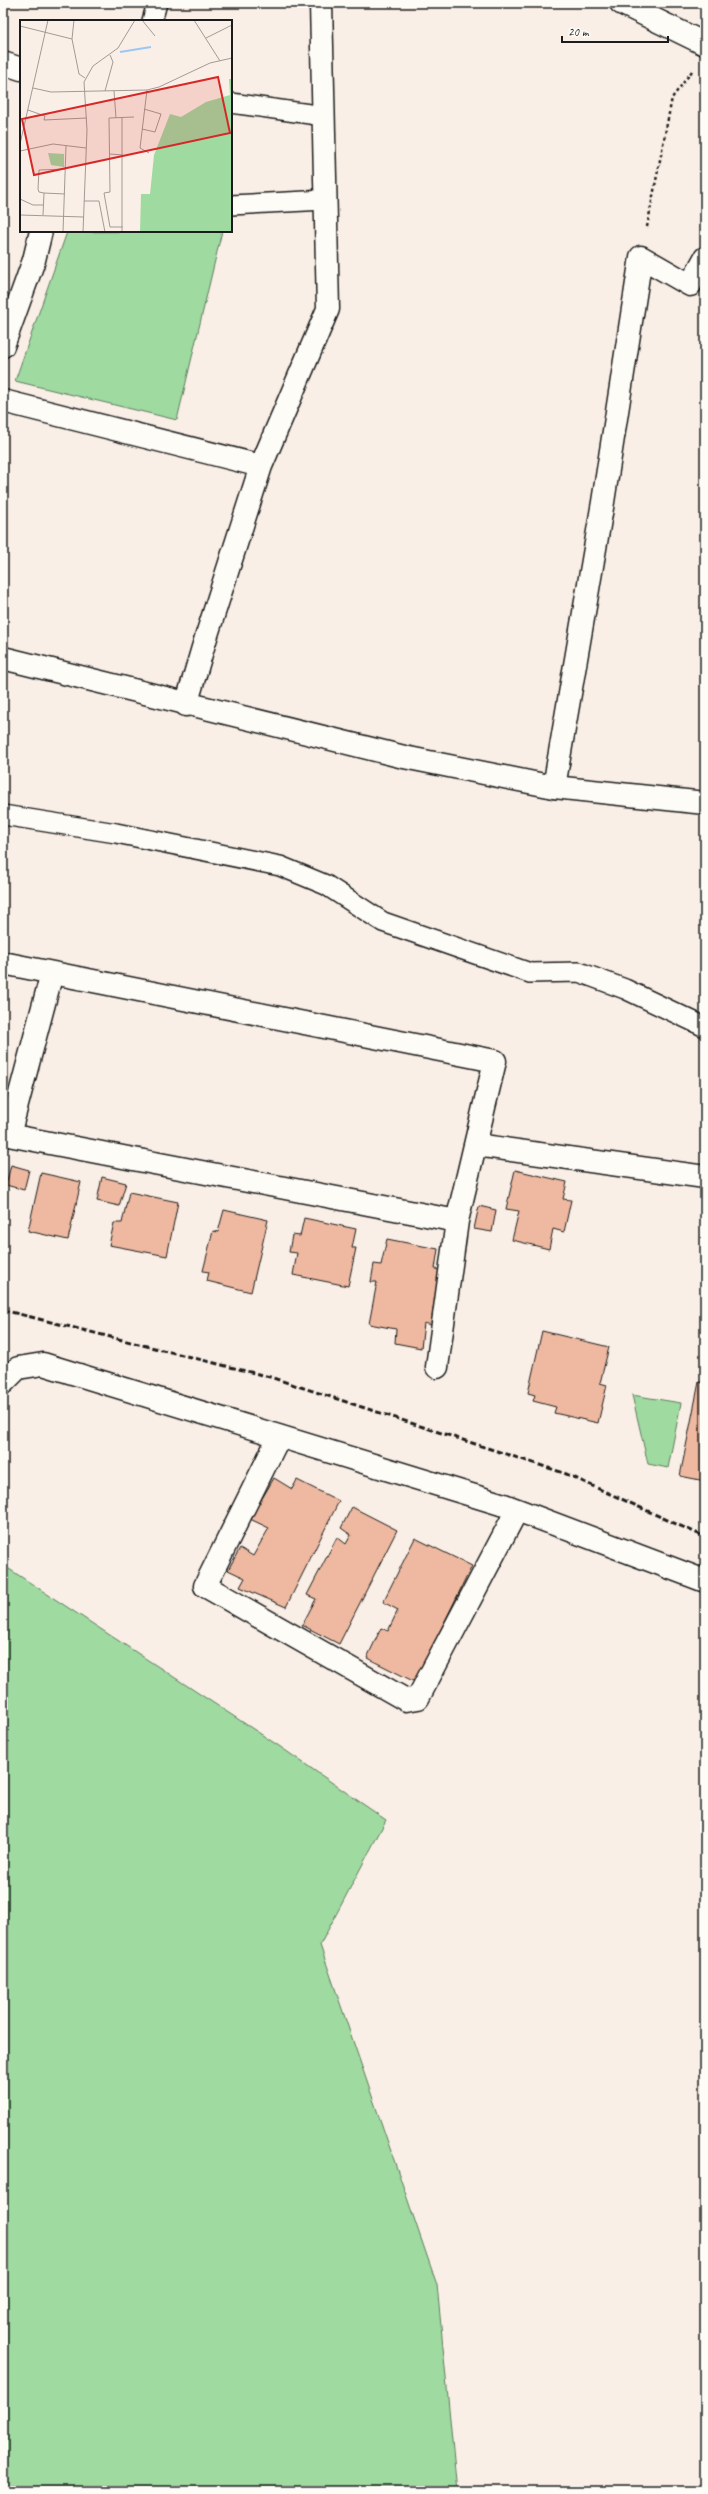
<svg xmlns="http://www.w3.org/2000/svg" width="708" height="2494" viewBox="0 0 708 2494" font-family="Caveat,sans-serif">
<style>
.green{fill:#9fdaa1;stroke:#5e7b5e}
.building{fill:#eeb9a0;stroke:#1c1c1c}
.lines{fill:none;stroke-linecap:round;stroke-linejoin:round}
.service-casing{stroke:#1c1c1c;stroke-width:22}
.minor-casing{stroke:#1c1c1c;stroke-width:25}
.tertiary-casing{stroke:#1c1c1c;stroke-width:25}
.secondary-casing{stroke:#1c1c1c;stroke-width:25}
.path{stroke:#1c1c1c;stroke-width:2.5;stroke-dasharray:3 3;stroke-linecap:butt}
.service{stroke:#fdfcf7;stroke-width:19}
.minor{stroke:#fdfcf7;stroke-width:22}
.tertiary{stroke:#fdfcf7;stroke-width:22}
.secondary{stroke:#fdfcf7;stroke-width:22}
.rail{stroke:#1c1c1c;stroke-width:3;stroke-dasharray:6 3;stroke-linecap:butt}
.inset-river{fill:none;stroke:#9ac7f4;stroke-width:2}
.inset-road{fill:none;stroke:#a19b95;stroke-width:1}
.view{fill:#d62828;fill-opacity:0.15;stroke:#d62828;stroke-width:2}
.inset-edge{fill:none;stroke:#1c1c1c;stroke-width:2}
</style>
<rect width="100%" height="100%" fill="#faefe6"/>
<filter id="ink" filterUnits="userSpaceOnUse"><feTurbulence type="fractalNoise" baseFrequency=".025" numOctaves="2"/><feDisplacementMap in="SourceGraphic" scale="8" xChannelSelector="R" yChannelSelector="G"/><feConvolveMatrix kernelMatrix="1 2 1 2 8 2 1 2 1" color-interpolation-filters="sRGB"/></filter>
<g filter="url(#ink)">
<path class="green" d="M222,231L177,420L15,381L67,232Z
M632,1395L681,1403L668,1468L648,1464Z
M3,1565L279,1746L386,1820L320,1945L437,2285L457,2491H3Z"/>
<path class="building" d="M11,1165L29,1170L24,1190L6,1185Z
M515,1170L567,1182L563,1199L571,1200L564,1232L553,1229L549,1249L512,1240L519,1211L506,1209Z
M41,1173L81,1182L68,1240L28,1231Z
M102,1177L126,1183L119,1206L97,1201Z
M129,1192L178,1202L167,1256L109,1245L114,1223H122Z
M479,1206L496,1210L492,1232L474,1229Z
M224,1210L268,1220L251,1292L207,1281L209,1272L203,1271L213,1231L218,1232Z
M304,1218L356,1229L352,1248H356L348,1286L293,1275L297,1253L289,1252L292,1235L300,1236Z
M387,1239L438,1249L435,1269L443,1270L432,1325L424,1323L421,1348L395,1343L396,1329L369,1324L377,1282H371L374,1264L381,1265Z
M542,1331L609,1347L600,1383L607,1385L598,1423L554,1413L556,1407L533,1401L535,1395L528,1393Z
M699,1382L705,1383V1481L680,1476Z
M274,1478L292,1489L297,1480L339,1501L286,1607L240,1587L245,1578L228,1570L240,1548L253,1556L269,1528L250,1519Z
M352,1507L397,1530L339,1644L302,1625L316,1599L307,1595L337,1537L346,1544L351,1535L341,1528Z
M415,1538L472,1566L415,1682L367,1658L381,1628L388,1631L398,1610L383,1602Z"/>
<g class="lines">
<g class="service-casing">
<path id="service" d="M152,21L157,3
M231,103L324,116
M231,205L325,200
M3,815L116,833L280,866L326,885L383,922L530,973L579,972L625,989L705,1027"/>
</g>
<g class="minor-casing">
<path id="minor" d="M3,63L21,69
M3,346L34,260L41,231
M3,401L261,466
M186,705L204,644L261,466L328,309L321,3
M554,787L603,502L641,257L690,285L705,258
M3,963L495,1061L457,1221L437,1367
M3,1134L457,1221
M9,1135L52,973
M476,1145L705,1177
M3,1383L18,1368L43,1364L504,1505L705,1581
M279,1437L205,1586L406,1700L418,1698L517,1510"/>
</g>
<g class="tertiary-casing">
<path id="tertiary" d="M3,658L404,757L554,787L705,803"/>
</g>
<g class="secondary-casing">
<path id="secondary" d="M621,3L705,44"/>
</g>
<path class="path" d="M647,227L672,98L692,71"/>
<use href="#service" class="service"/>
<use href="#minor" class="minor"/>
<use href="#tertiary" class="tertiary"/>
<use href="#secondary" class="secondary"/>
<path class="rail" d="M3,1310L270,1377L564,1473L705,1537"/>
</g>
</g>
<g transform="translate(20 20)">
<rect width="212" height="212" fill="#faefe6"/>
<path d="M209,59H212V212H120L121,174H130L134,135L150,94L161,97L186,82L210,75ZM28,133L44,134V147L31,145Z" fill="#9fdaa1"/>
<path class="inset-river" d="M100,32L131,27"/>
<path class="inset-road" d="M54,0L52,19L59,54L65,58M122,0L135,16M174,0L200,41M0,6L52,19M186,18L212,5M13,68L31,72L127,70L139,67L190,43L212,38M127,70L120,128L129,133M85,71L93,42L90,35M94,71L96,98M8,90L25,96L24,100L67,98M102,98V212M122,109L135,112L141,94L124,89M0,124L28,0M0,131L33,124L66,128M90,134L103,135M24,173L19,172L18,169L19,150L46,149M0,179L13,185H23M64,181H79L85,212M0,195L64,197M23,195L24,173L45,174M103,207H90L84,173L90,172L89,98L114,97M43,212L46,126M63,212L67,110L64,62L73,46L98,28L115,0"/>
<path class="view" d="M198,57L210,113L14,155L2,99Z"/>
<rect width="212" height="212" class="inset-edge"/>
</g>
<rect width="708" height="2494" fill="none" stroke="#fdfcf7" stroke-width="16"/>
<rect x="8" y="8" width="692" height="2478" fill="none" stroke="#1c1c1c" stroke-width="1.5" filter="url(#ink)"/>
<path d="M562 36v6h106v-6" fill="none" stroke="#1c1c1c" stroke-width="2"/>
<text x="568" y="36" font-size="12" fill="#1c1c1c" stroke="#fdfcf7" stroke-width="3" paint-order="stroke">20 m</text>
</svg>
